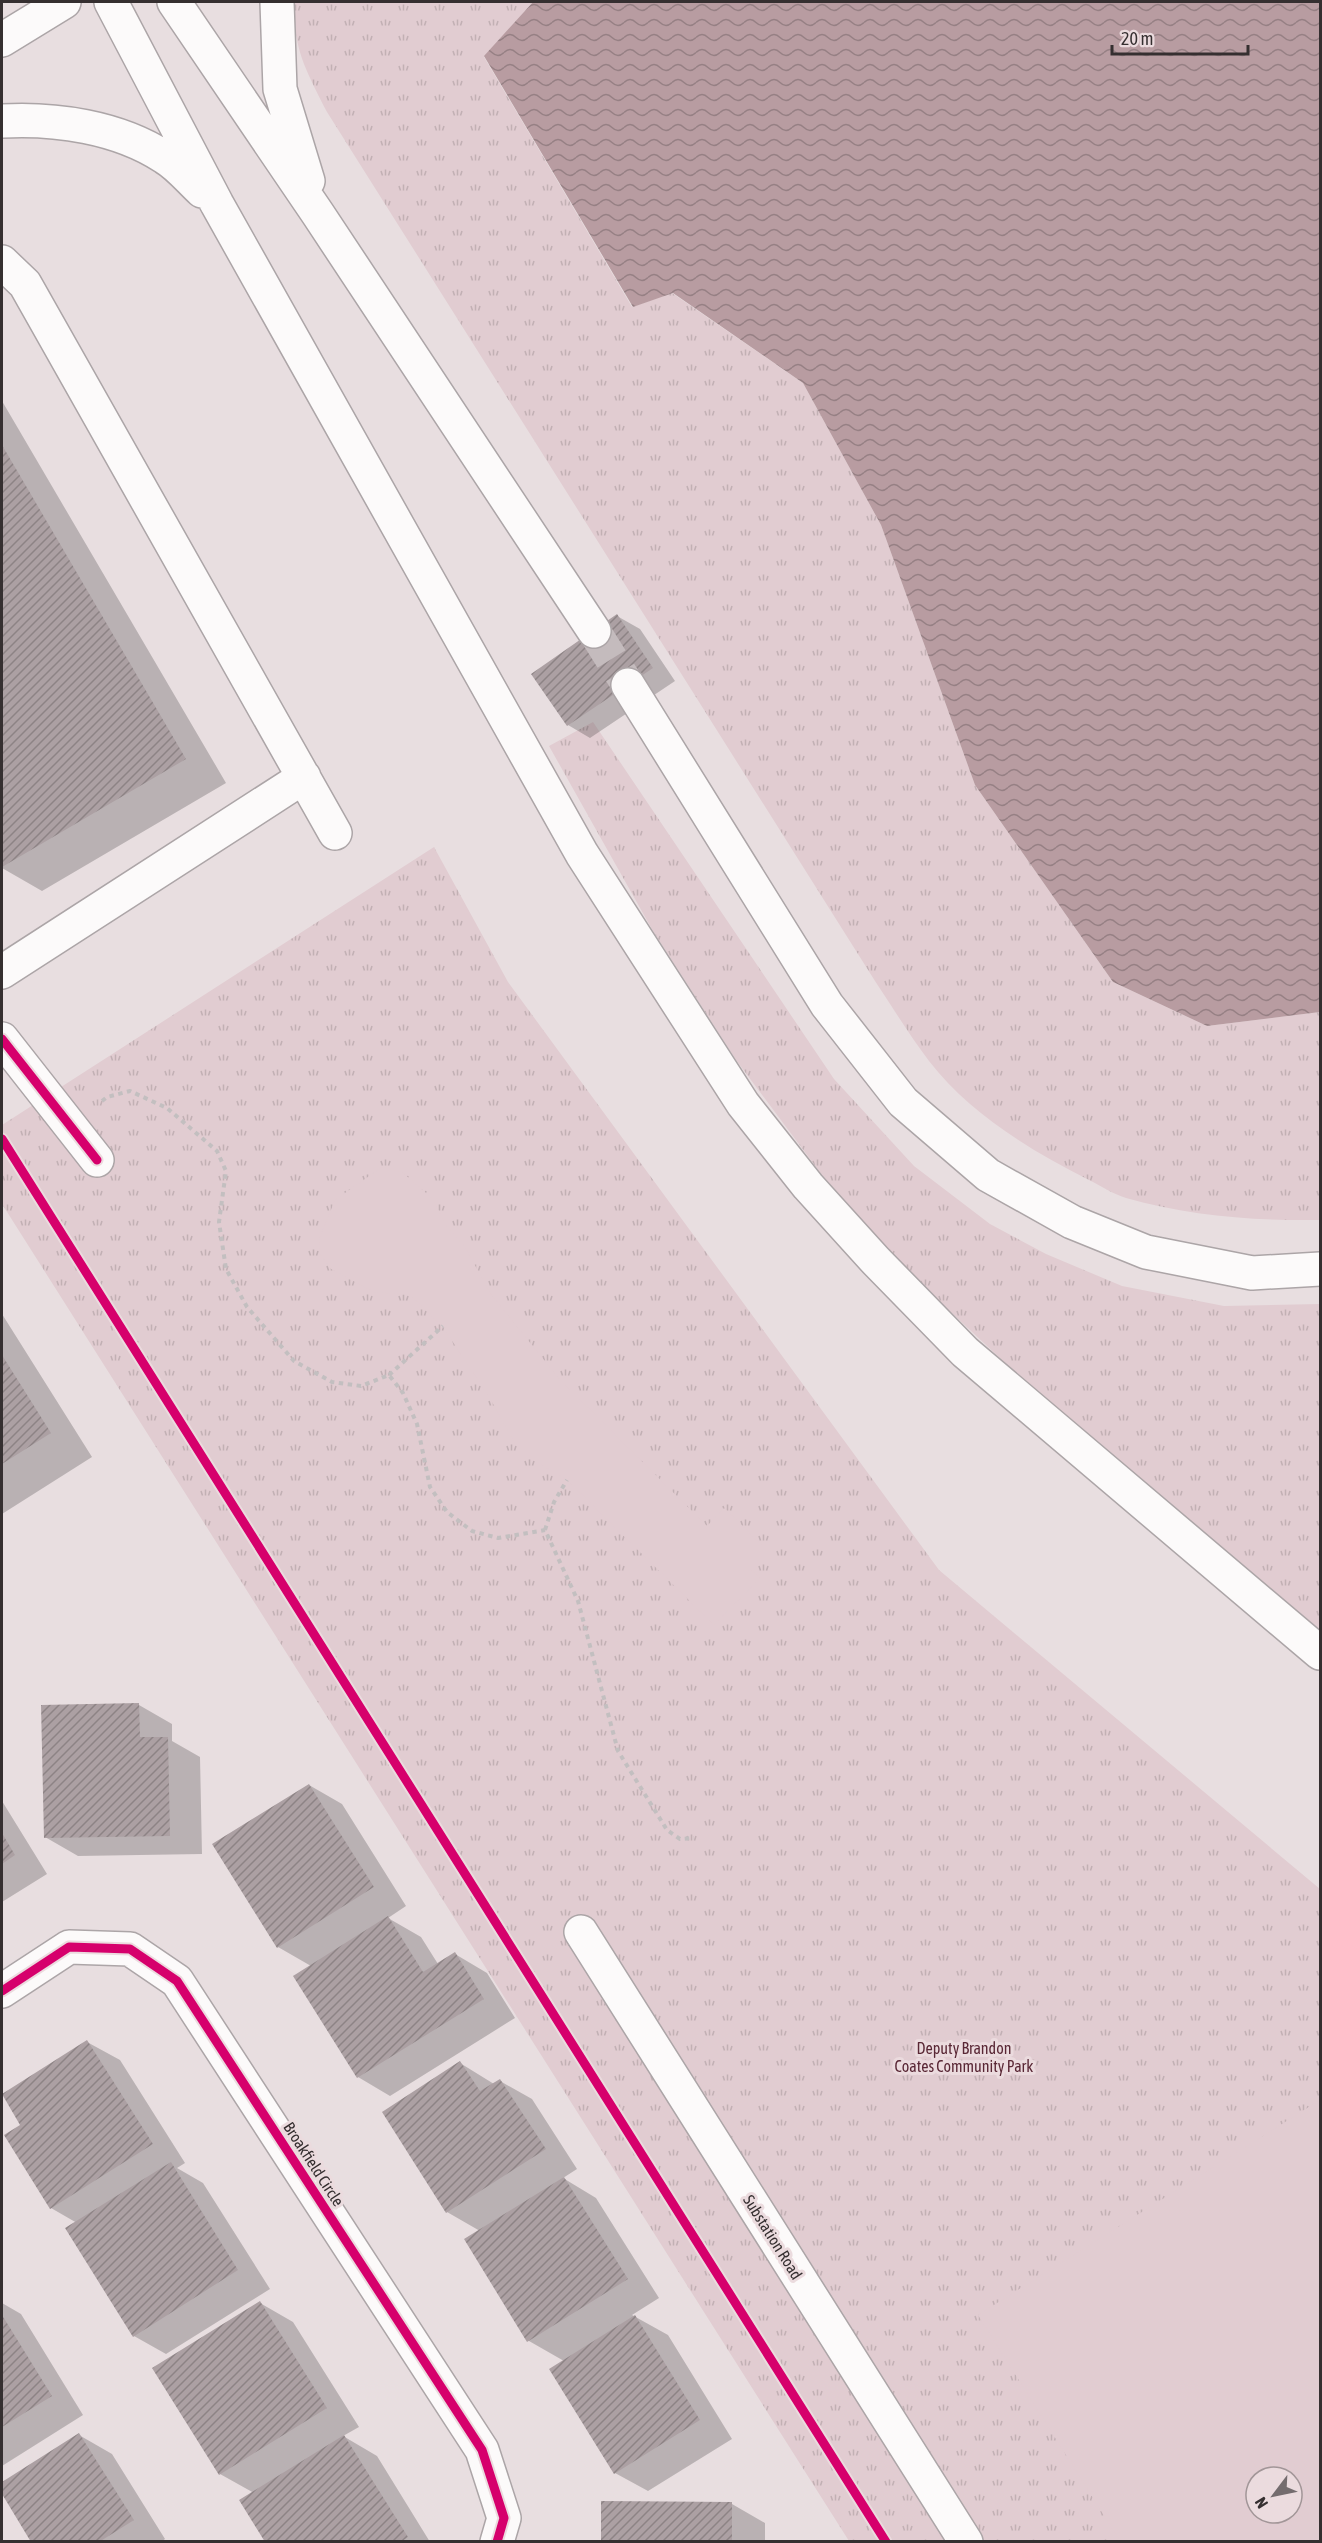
<svg xmlns="http://www.w3.org/2000/svg" width="1322" height="2543" viewBox="0 0 1322 2543" font-family="'Asap Condensed',sans-serif">
<style>
.grass{fill:url(#grass-tufts);fill-rule:evenodd}
.pitch{fill:#e1ccd1;fill-rule:evenodd}
.water{fill:url(#water-waves)}
.shadow{fill:#0003}
.building{fill:url(#building-hatch)}
.lines{fill:none;stroke-linecap:round;stroke-linejoin:round}
.highway-tunnel{stroke:#c4bbbd;stroke-width:33;stroke-dasharray:33 16;stroke-linecap:butt}
.minor-casing{stroke:#aca5a7;stroke-width:36}
.major-casing{stroke:#aca5a7;stroke-width:36}
.highway-casing{stroke:#aca5a7;stroke-width:36}
.path{stroke:#c3bfc0;stroke-width:4;stroke-dasharray:4.5 4.5;stroke-linecap:butt}
.minor{stroke:#fcfafa;stroke-width:33}
.major{stroke:#fcfafa;stroke-width:33}
.highway{stroke:#fcfafa;stroke-width:33}
.cycleway-casing{stroke:#ebdbde;stroke-width:13}
.cycleway{stroke:#d6006c;stroke-width:9}
.labels{text-anchor:middle;stroke-width:6;stroke-linejoin:round;paint-order:stroke}
.park-label{font-size:16px;fill:#592735;stroke:#ebdbde}
.street-label{font-size:16px;fill:#352f30;stroke:#ebdbde}
</style>
<defs>
<pattern id="grass-tufts" width="24" height="20" patternUnits="userSpaceOnUse" patternTransform="scale(1.5)"><rect width="24" height="20" fill="#e1ccd1"/><path d="M3 7l-1-3M5 7V3M7 7l1-3M15 17l-1-3M17 17v-4M19 17l1-3" fill="none" stroke="#c2b0b4"/></pattern>
<pattern id="water-waves" width="16" height="10" patternUnits="userSpaceOnUse" patternTransform="scale(1.5)"><rect width="16" height="10" fill="#b89ca1"/><path d="M0 5q4-4 8 0t8 0" fill="none" stroke="#968084"/></pattern>
<pattern id="building-hatch" width="6" height="6" patternUnits="userSpaceOnUse" patternTransform="scale(1.5)"><rect width="6" height="6" fill="#aca0a3"/><path d="M-1 1l2-2M0 6l6-6M5 7l2-2" fill="none" stroke="#8d8385"/></pattern>
</defs>
<rect width="100%" height="100%" fill="#e8dee0"/>
<path class="grass" d="M295,2H533L484,57L632,307L672,293L803,383L881,525L975,785L1113,982L1207,1026L1320,1012V1220C1255,1221 1189,1216 1126,1198C1113,1194 1101,1186 1089,1180C1031,1151 969,1113 929,1061C910,1036 893,1008 875,981L327,112C307,72 292,48 295,2Z
M593,722L834,1079L914,1166L990,1224L1046,1254L1122,1286L1224,1306L1320,1304V1631L1017,1374L908,1272L822,1175L736,1060L653,931L549,746Z
M434,847L508,982L939,1570L1320,1889V2541H849L2,1204V1125ZM1256,2477H1292V2513H1256Z"/>
<path class="pitch" d="M382,1167L402,1172L433,1199L445,1224L465,1247L490,1293L560,1380L707,1526L724,1508L766,1549L748,1567L760,1578L714,1625L567,1480L540,1464L515,1444L491,1400L443,1327L410,1295L374,1292L331,1269L320,1254L319,1239L335,1200Z
M1320,2100V2541H1120L978,2315ZM1256,2477H1292V2513H1256Z"/>
<path class="water" d="M533,2H1320V1012L1207,1026L1113,982L975,785L881,525L803,383L673,293L633,307L484,56Z"/>
<path class="shadow" d="M2,401L226,783L42,891L2,868Z
M617,616L640,629L675,681L590,738L568,725Z
M2,1314L92,1457L2,1514Z
M139,1705L172,1724V1741L200,1757L202,1854L78,1856L45,1837Z
M309,1785L342,1804L406,1906L388,1918L421,1937L438,1964L455,1954L487,1973L515,2018L390,2096L358,2077L311,1966L278,1947Z
M2,1801L47,1874L2,1902Z
M87,2042L120,2060L185,2163L177,2168L203,2183L270,2289L166,2354L134,2336L77,2223L51,2208L22,2125Z
M460,2063L494,2084L500,2081L532,2099L577,2169L563,2178L596,2198L659,2298L632,2315L668,2335L732,2439L648,2491L615,2473L564,2361L529,2341L480,2231L447,2212Z
M2,2303L21,2314L83,2415L2,2466Z
M260,2303L293,2322L359,2427L343,2436L377,2456L430,2542H267L254,2493L220,2474Z
M79,2435L112,2454L165,2539L161,2542H33L2,2491V2483Z
M732,2504L765,2523V2542H602Z"/>
<path class="building" d="M2,445L186,759L2,867Z
M617,614L653,668L567,726L531,674Z
M2,1355L51,1433L2,1464Z
M139,1703L140,1737H168L170,1836L44,1838L41,1705Z
M309,1784L374,1887L277,1948L212,1844Z
M2,1833L15,1855L2,1864Z
M388,1916L423,1972L455,1952L484,1999L357,2078L293,1976Z
M87,2040L153,2144L50,2209L4,2135L20,2125L2,2094Z
M460,2061L480,2091L500,2079L546,2149L446,2213L382,2112Z
M171,2162L238,2270L133,2337L65,2228Z
M564,2177L628,2279L527,2342L464,2239Z
M260,2301L327,2408L219,2475L152,2368Z
M2,2315L52,2396L2,2427Z
M635,2315L700,2420L614,2474L549,2369Z
M79,2433L134,2520L99,2542H31L2,2494V2482Z
M344,2435L408,2537L401,2542H265L239,2500Z
M601,2501L732,2502V2542H601Z"/>
<g class="lines">
<path class="highway-tunnel" d="M594,631L628,685"/>
<g class="minor-casing">
<path id="minor" d="M2,262L25,284L335,833
M2,972L304,777
M2,1039L97,1160
M581,1932L966,2542
M2,1991L69,1947L130,1949L177,1981L482,2450L504,2518L497,2542"/>
</g>
<g class="major-casing">
<path id="major" d="M2,40L64,2"/>
</g>
<g class="highway-casing">
<path id="highway" d="M111,2L217,204L582,854L743,1104L808,1186L876,1261L965,1352L1320,1653
M174,2L318,214L594,631
M277,2L280,89L308,181
M2,121C55,118 118,127 164,157C178,165 190,180 202,191
M628,685L827,1005L903,1102L988,1175L1072,1222L1146,1252L1252,1273L1320,1269"/>
</g>
<path class="path" d="M102,1101L107,1097L130,1091L167,1108L217,1151L226,1171L219,1222L226,1269L247,1307L294,1361L332,1382L361,1386L389,1375L403,1393L417,1424L430,1487L447,1512L472,1531L498,1538L545,1530L578,1601L618,1751L667,1830L680,1839L694,1838
M389,1375L443,1326
M545,1530L554,1502L567,1480"/>
<use href="#minor" class="minor"/>
<use href="#major" class="major"/>
<use href="#highway" class="highway"/>
<g class="cycleway-casing">
<path id="cycleway" d="M2,1039L97,1160
M2,1139L886,2542
M2,1991L69,1947L130,1949L177,1981L482,2450L504,2518L497,2542"/>
</g>
<use href="#cycleway" class="cycleway"/>
</g>
<g class="labels">
<g class="park-label">
<text x="964" y="2054">Deputy Brandon<tspan x="964" dy="18">Coates Community Park</tspan></text>
</g>
<g class="street-label">
<text transform="translate(314 2164) rotate(57)" y="6">Broakfield Circle</text>
<text transform="translate(773 2237) rotate(58)" y="6">Substation Road</text>
</g>
</g>
<rect width="1322" height="2543" fill="none" stroke="#352f30" stroke-width="6"/>
<g transform="translate(1274 2495) rotate(238)"><circle r="28" fill="#ebdbde" stroke="#a29698" stroke-width="1.5"/>
<path d="M0-4.5L10 22L0 15L-10 22Z" fill="#746c6e"/>
<text y="-9" font-size="16" font-weight="bold" text-anchor="middle" fill="#352f30">N</text>
</g>
<path d="M1112 45v9h136v-9" fill="none" stroke="#352f30" stroke-width="3"/>
<text x="1121" y="45" font-size="18" fill="#352f30" stroke="#ebdbde" stroke-width="4.5" paint-order="stroke">20 m</text>
</svg>
